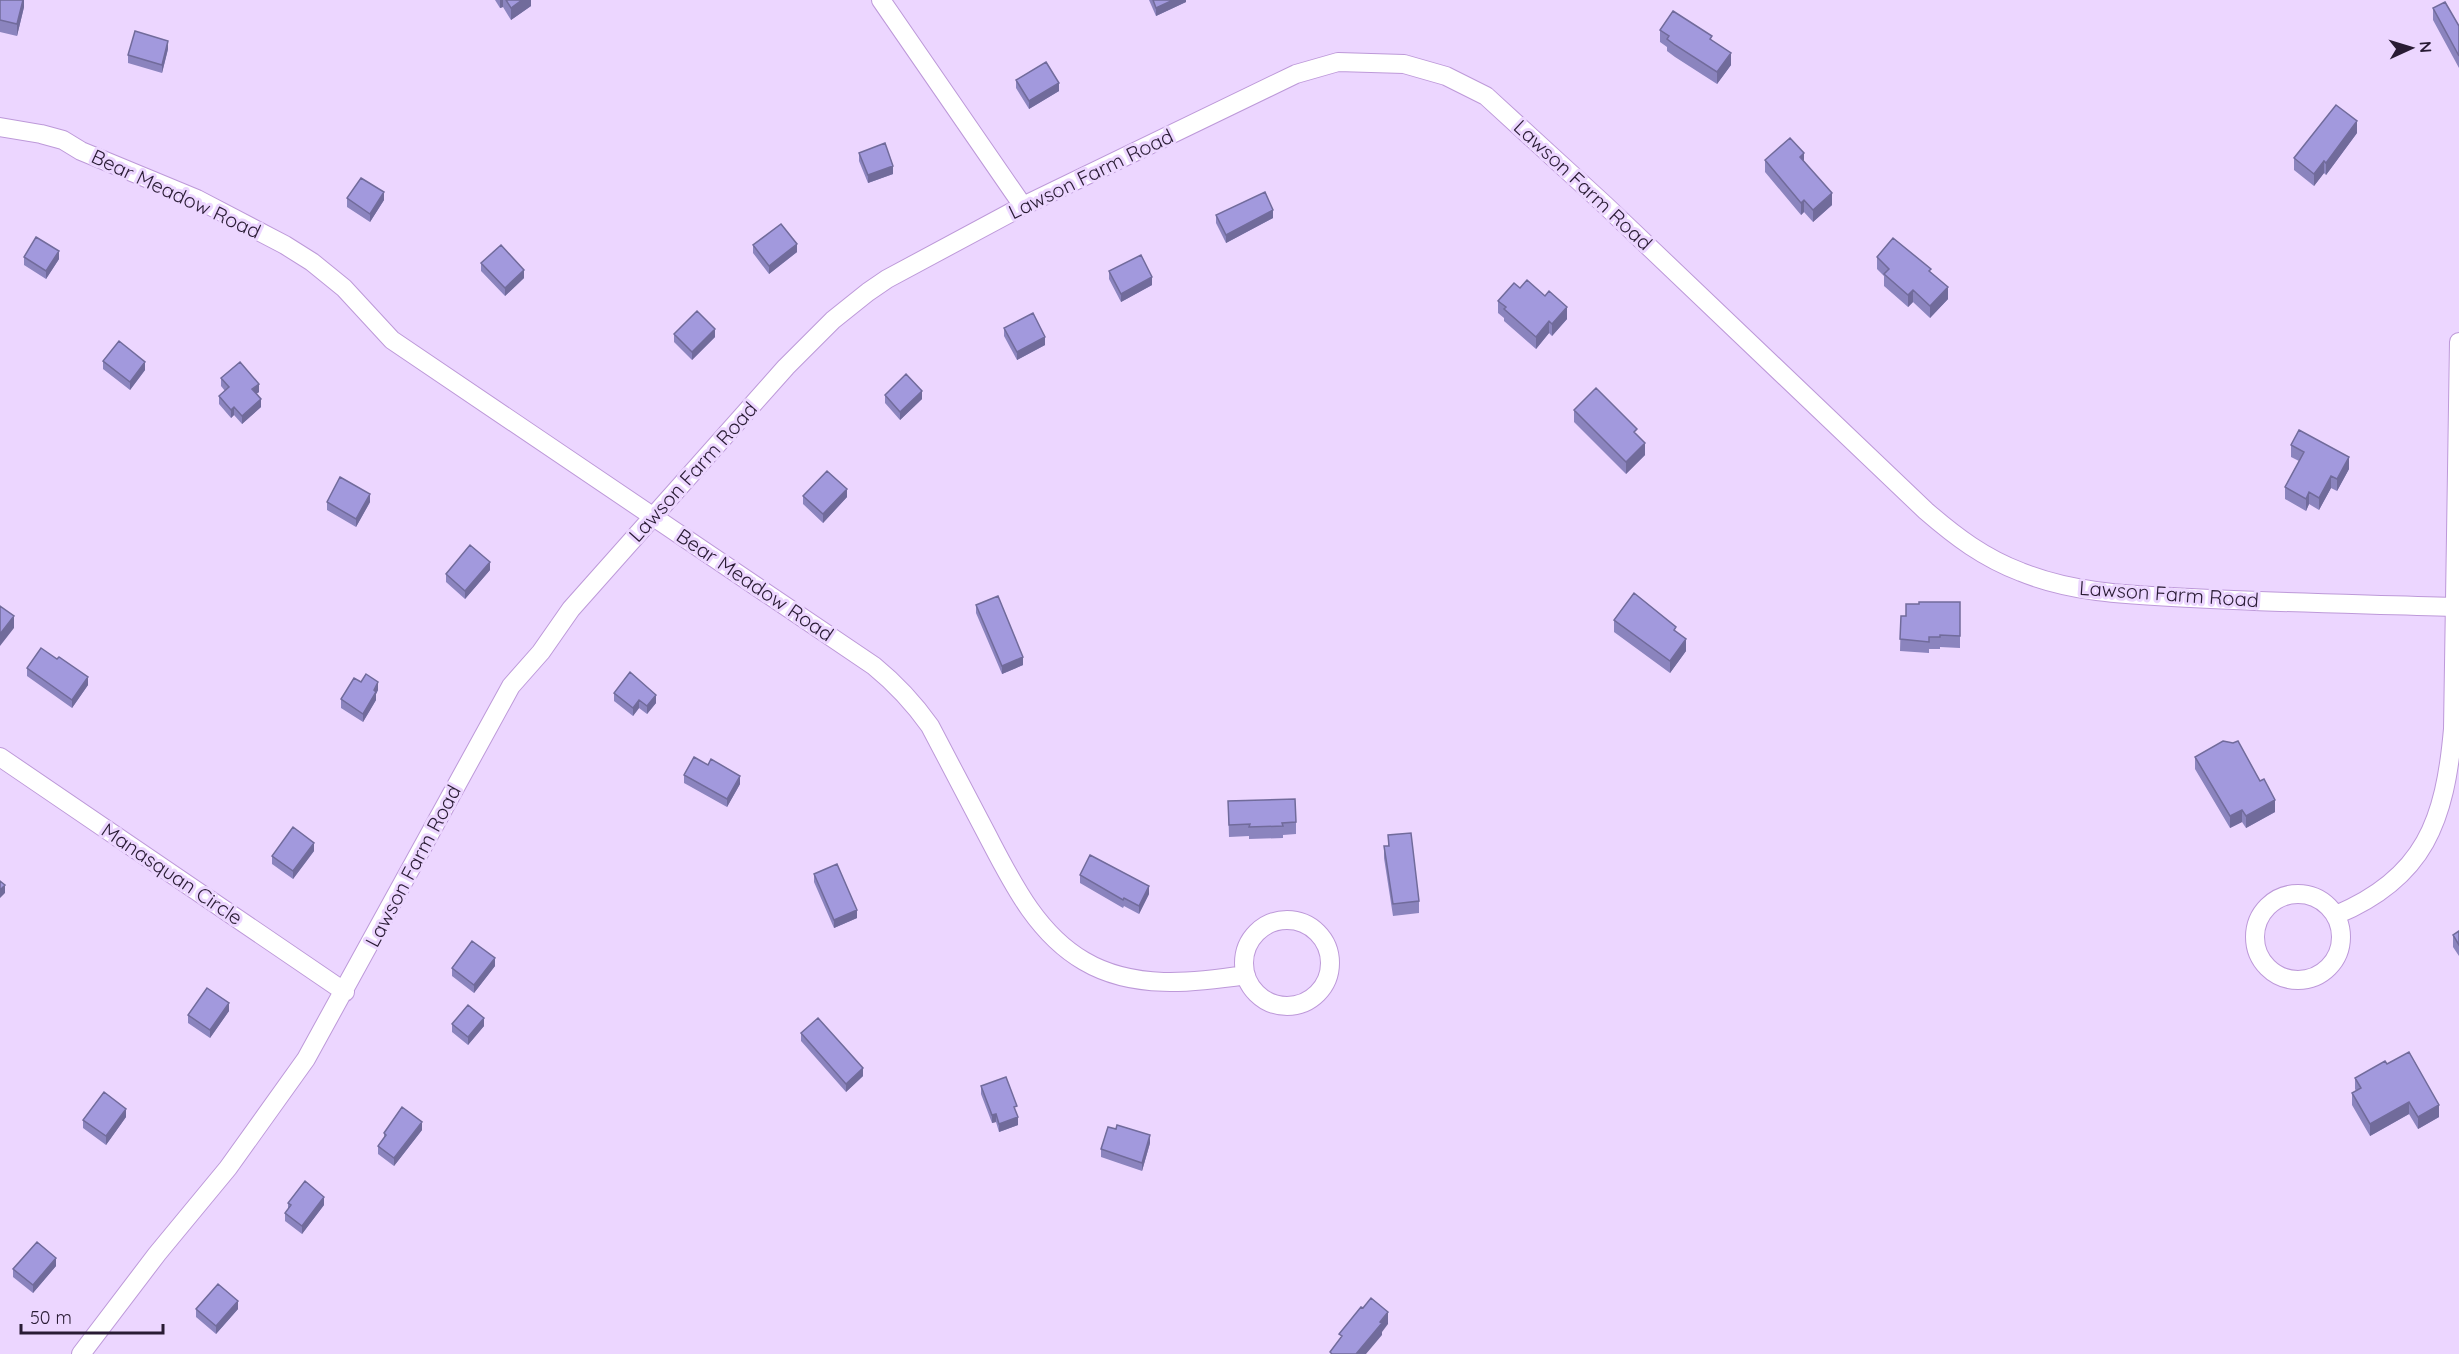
<svg xmlns="http://www.w3.org/2000/svg" width="2459" height="1354" viewBox="0 0 2459 1354" font-family="Quicksand,sans-serif">
<style>
.lines{fill:none;stroke-linecap:round;stroke-linejoin:round}
.street-casing{stroke:#bd99d9;stroke-width:20}
.street{stroke:#fff;stroke-width:18}
.wall{fill:#8b84be}
.shaded-wall{fill:#716b9b}
.building{fill:#a299dd;stroke:#716b9b;stroke-width:1.5}
.labels{text-anchor:middle;stroke-width:6;stroke-linejoin:round;paint-order:stroke}
.street-label{font-size:20px;fill:#291b34;stroke:#ecd6ff}
</style>
<rect width="100%" height="100%" fill="#ecd6ff"/>
<g class="lines">
<g class="street-casing">
<path id="street" d="M881,0L1023,206
M0,127L41,134L63,140L81,151L197,199L285,245L312,262L344,288L392,340L874,666C896,684 913,702 930,726C948,760 965,793 983,827C1009,876 1034,932 1084,961C1133,990 1193,983 1246,975
M0,757L345,992
M2255 937a43 43 0 1 1 86 0a43 43 0 1 1-86 0Z
M2336,915C2425,878 2445,820 2453,729L2459,342
M1244 963a43 43 0 1 1 86 0a43 43 0 1 1-86 0Z
M81,1354L157,1254L228,1168L306,1059L511,686L541,652L571,609L786,367L833,320L868,292L887,279L1023,206L1296,74L1338,62L1404,64L1446,76L1486,96L1605,205L1926,511C1956,537 1984,558 2021,572C2075,594 2133,595 2191,598C2278,603 2366,604 2454,607"/>
</g>
<use href="#street" class="street"/>
</g>
<path class="wall" d="M0,0H24V7L17,36L0,32Z
M495,0H531V6L511,20L503,7L500,8Z
M1149,0H1186V2L1156,16Z
M2433,8L2459,26V68L2433,20Z
M1660,30L1712,40L1731,65L1717,84L1675,57L1667,51V47L1660,42Z
M168,49L162,73L128,63V55Z
M1016,80L1059,91L1029,109L1016,88Z
M2357,133L2326,175L2324,173L2314,186L2294,170V158Z
M859,153L893,174L868,183L859,161Z
M1765,160L1804,162L1832,205L1813,222L1804,212L1801,215L1765,172Z
M347,198L384,200L370,222L347,207Z
M1216,215L1273,218L1226,243L1216,223Z
M753,245L797,252L769,274L753,253Z
M24,257L59,259L46,279L24,265Z
M1877,257L1931,273L1948,299L1930,318L1913,302L1908,307L1884,286V276L1877,269Z
M481,263L524,278L505,296L481,271Z
M1109,271L1152,285L1121,302L1109,279Z
M1520,288L1567,319L1552,336L1549,333L1536,349L1504,321V318L1498,313V301Z
M1004,328L1045,345L1017,360L1004,336Z
M674,334L715,337L692,360L674,342Z
M103,361L145,370L130,390L103,369Z
M221,378L259,392L256,394L261,407L242,424L234,415L231,418L219,404V396L225,391L221,386Z
M885,395L922,399L900,420L885,403Z
M1574,410L1637,436L1645,455L1626,474L1574,422Z
M2291,445L2349,469L2337,491L2331,488L2319,510L2309,504L2306,511L2285,499V487L2299,461L2291,457Z
M803,496L847,497L823,523L803,504Z
M327,502H370L356,527L327,510Z
M490,570L465,599L446,582V574Z
M1960,602V648L1940,647V649H1929V653L1900,651L1901,616H1906L1919,604Z
M976,605L1023,665L1002,674L976,613Z
M1614,620L1676,632L1686,651L1670,673L1614,632Z
M27,668L88,685L72,708L27,676Z
M361,682L378,690L376,694V700L363,722L341,708V699Z
M614,693L656,703L647,714L639,708L633,716L614,701Z
M2195,757L2275,812L2246,828L2242,822L2230,828L2195,769Z
M684,775L740,784L727,807L684,783Z
M1228,801L1296,822V834L1283,835V838L1249,839V836L1229,837Z
M1388,835L1419,901V913L1393,916L1384,858V846H1388Z
M314,851L293,879L272,864V856Z
M814,874L857,918L834,928L814,882Z
M1080,875L1149,894L1139,914L1124,906L1123,908L1080,883Z
M2459,931V956L2453,947V935Z
M495,966L474,993L452,976V968Z
M229,1011L210,1038L188,1023V1015Z
M452,1024L484,1026L468,1045L452,1032Z
M801,1033L863,1076L846,1092L801,1041Z
M2387,1064L2439,1117L2418,1129L2409,1114L2370,1136L2352,1105V1093L2356,1091L2355,1089V1078Z
M981,1086L1016,1114L1018,1125L999,1132L996,1122L992,1123L981,1094Z
M126,1117L106,1145L83,1128V1120Z
M422,1130L394,1166L378,1154V1146L384,1138V1133Z
M1150,1143L1142,1171L1101,1157V1149Z
M288,1203L324,1205L302,1234L285,1221V1213L288,1209Z
M56,1266L33,1293L13,1277V1269Z
M196,1309H238L216,1334L196,1317Z"/>
<path class="shaded-wall" d="M23,0H24V7L17,36V24Z
M500,0H503V7L500,8Z
M522,0H531V6L511,20V8Z
M1173,0H1186V2L1156,16V8Z
M168,41V49L162,73V65Z
M1731,53V65L1717,84V72Z
M1059,83V91L1029,109V101Z
M2357,121V133L2326,175V163Z
M1804,153V165L1800,157Z
M2324,161V173L2314,186V174Z
M893,166V174L868,183V175Z
M384,192V200L370,222V214Z
M1832,193V205L1813,222V210Z
M1804,200V212L1801,215V203Z
M1273,210V218L1226,243V235Z
M797,244V252L769,274V266Z
M59,251V259L46,279V271Z
M524,270V278L505,296V288Z
M1152,277V285L1121,302V294Z
M1948,287V299L1930,318V306Z
M1913,290V302L1908,307V295Z
M1567,307V319L1552,336V324Z
M1549,321V333L1536,349V337Z
M715,329V337L692,360V352Z
M1045,337V345L1017,360V352Z
M145,362V370L130,390V382Z
M259,384V392L252,397V389Z
M922,391V399L900,420V412Z
M261,399V407L242,424V416Z
M234,407V415L231,418V410Z
M1645,443V455L1626,474V462Z
M2349,457V469L2337,491V479Z
M2331,476V488L2319,510V498Z
M847,489V497L823,523V514Z
M2309,492V504L2306,511V499Z
M370,494V502L356,527V519Z
M490,562V570L465,599V591Z
M14,616V628L0,646V634Z
M1686,639V651L1670,673V661Z
M1023,657V665L1002,674V666Z
M88,677V685L72,708V700Z
M378,682V690L376,694V700L363,722V714Z
M656,695V703L647,714V706Z
M639,700V708L633,716V708Z
M740,776V784L727,807V799Z
M2275,800V812L2246,828V816Z
M2242,810V822L2230,828V816Z
M314,843V851L293,879V871Z
M5,885V893L0,898V890Z
M1149,886V894L1139,914V906Z
M857,910V918L834,928V920Z
M495,958V966L474,993V985Z
M229,1003V1011L210,1038V1030Z
M484,1018V1026L468,1045V1037Z
M863,1068V1076L846,1092V1084Z
M2409,1102V1114L2370,1136V1124Z
M2439,1105V1117L2418,1129V1117Z
M126,1109V1117L106,1145V1136Z
M996,1114V1122L992,1123V1115Z
M1018,1117V1125L999,1132V1124Z
M422,1122V1130L394,1166V1158Z
M1150,1135V1143L1142,1171V1163Z
M324,1197V1205L302,1234V1226Z
M56,1258V1266L33,1293V1285Z
M238,1301V1309L216,1334V1326Z
M1388,1312V1324L1382,1332V1335L1366,1354H1356Z"/>
<path class="building" d="M0,0H23L17,24L0,20Z
M506,0H522L511,8Z
M1153,0H1173L1156,8Z
M2445,2L2459,26V56L2433,8Z
M1673,11L1712,36L1710,39L1731,53L1717,72L1675,45L1667,39L1669,36L1660,30Z
M135,31L168,41L162,65L128,55Z
M1046,62L1059,83L1029,101L1016,80Z
M2336,105L2357,121L2326,163L2324,161L2314,174L2294,158Z
M1790,138L1804,153L1800,157L1832,193L1813,210L1804,200L1801,203L1765,160Z
M885,143L893,166L868,175L859,153Z
M361,178L384,192L370,214L347,198Z
M1265,192L1273,210L1226,235L1216,215Z
M781,224L797,244L769,266L753,245Z
M36,237L59,251L46,271L24,257Z
M1893,238L1931,269L1929,271L1948,287L1930,306L1913,290L1908,295L1884,274L1889,269L1877,257Z
M501,245L524,270L505,288L481,263Z
M1141,255L1152,277L1121,294L1109,271Z
M1527,280L1545,296L1549,291L1567,307L1552,324L1549,321L1536,337L1504,309L1506,307L1498,301L1514,283L1520,288Z
M697,311L715,329L692,352L674,334Z
M1033,313L1045,337L1017,352L1004,328Z
M119,341L145,362L130,382L103,361Z
M240,362L259,384L252,389L261,399L242,416L234,407L231,410L219,396L229,387L221,378Z
M906,374L922,391L900,412L885,395Z
M1596,388L1637,429L1634,432L1645,443L1626,462L1574,410Z
M2299,430L2349,457L2337,479L2331,476L2319,498L2309,492L2306,499L2285,487L2304,452L2291,445Z
M827,471L847,489L823,514L803,496Z
M340,477L370,494L356,519L327,502Z
M470,545L490,562L465,591L446,574Z
M1634,593L1676,627L1674,630L1686,639L1670,661L1614,620Z
M998,596L1023,657L1002,666L976,605Z
M1919,602H1960V636L1940,635V637H1929V642L1900,639L1901,616H1906V604H1919Z
M0,606L14,616L0,634Z
M41,648L57,659L59,657L88,677L72,700L27,668Z
M630,672L656,695L647,706L639,700L633,708L614,693Z
M366,674L378,682L374,690L376,692L363,714L341,699L354,678L361,682Z
M2223,741L2233,743L2238,741L2260,781L2264,779L2275,800L2246,816L2242,810L2230,816L2195,757Z
M694,757L708,765L711,759L740,776L727,799L684,775Z
M1295,799L1296,822L1282,823L1283,826L1249,827L1250,824L1229,825L1228,801Z
M293,827L314,843L293,871L272,856Z
M1411,833L1419,901L1393,904L1384,846H1389L1388,835Z
M1090,855L1149,886L1139,906L1124,898L1123,900L1080,875Z
M837,864L857,910L834,920L814,874Z
M0,881L5,885L0,890Z
M2459,931V945L2453,935Z
M472,941L495,958L474,985L452,968Z
M207,988L229,1003L210,1030L188,1015Z
M468,1005L484,1018L468,1037L452,1024Z
M818,1018L863,1068L846,1084L801,1033Z
M2409,1052L2439,1105L2418,1117L2409,1102L2370,1124L2352,1093L2361,1088L2355,1078L2385,1061L2387,1064Z
M1006,1077L1017,1106L1014,1107L1018,1117L999,1124L996,1114L992,1115L981,1086Z
M104,1092L126,1109L106,1136L83,1120Z
M402,1107L422,1122L394,1158L378,1146L386,1135L384,1133Z
M1117,1125L1150,1135L1142,1163L1101,1149L1108,1127L1116,1129Z
M305,1181L324,1197L302,1226L285,1213L291,1205L288,1203Z
M37,1242L56,1258L33,1285L13,1269Z
M218,1284L238,1301L216,1326L196,1309Z
M1371,1298L1388,1312L1380,1322L1382,1323L1356,1354H1332L1330,1352L1342,1336L1339,1334L1361,1307L1363,1308Z"/>
<g class="labels">
<g class="street-label">
<text transform="translate(1091 174) rotate(-26)" y="7">Lawson Farm Road</text>
<text transform="translate(1583 185) rotate(43)" y="7">Lawson Farm Road</text>
<text transform="translate(176 194) rotate(25)" y="7">Bear Meadow Road</text>
<text transform="translate(693 472) rotate(-48)" y="7">Lawson Farm Road</text>
<text transform="translate(755 585) rotate(34)" y="7">Bear Meadow Road</text>
<text transform="translate(2169 594) rotate(4)" y="7">Lawson Farm Road</text>
<text transform="translate(413 866) rotate(-62)" y="7">Lawson Farm Road</text>
<text transform="translate(172 874) rotate(34)" y="7">Manasquan Circle</text>
</g>
</g>
<g transform="translate(2411 48) rotate(86)" stroke="#ecd6ff" stroke-width="4.5" paint-order="stroke">
<path d="M0-4.5L10 22L0 15L-10 22Z" fill="#291b34"/>
<text y="-9" font-size="16" font-weight="bold" text-anchor="middle" fill="#291b34">N</text>
</g>
<path d="M21 1324v9h142v-9" fill="none" stroke="#291b34" stroke-width="3"/>
<text x="30" y="1324" font-size="18" fill="#291b34" stroke="#ecd6ff" stroke-width="4.5" paint-order="stroke">50 m</text>
</svg>
